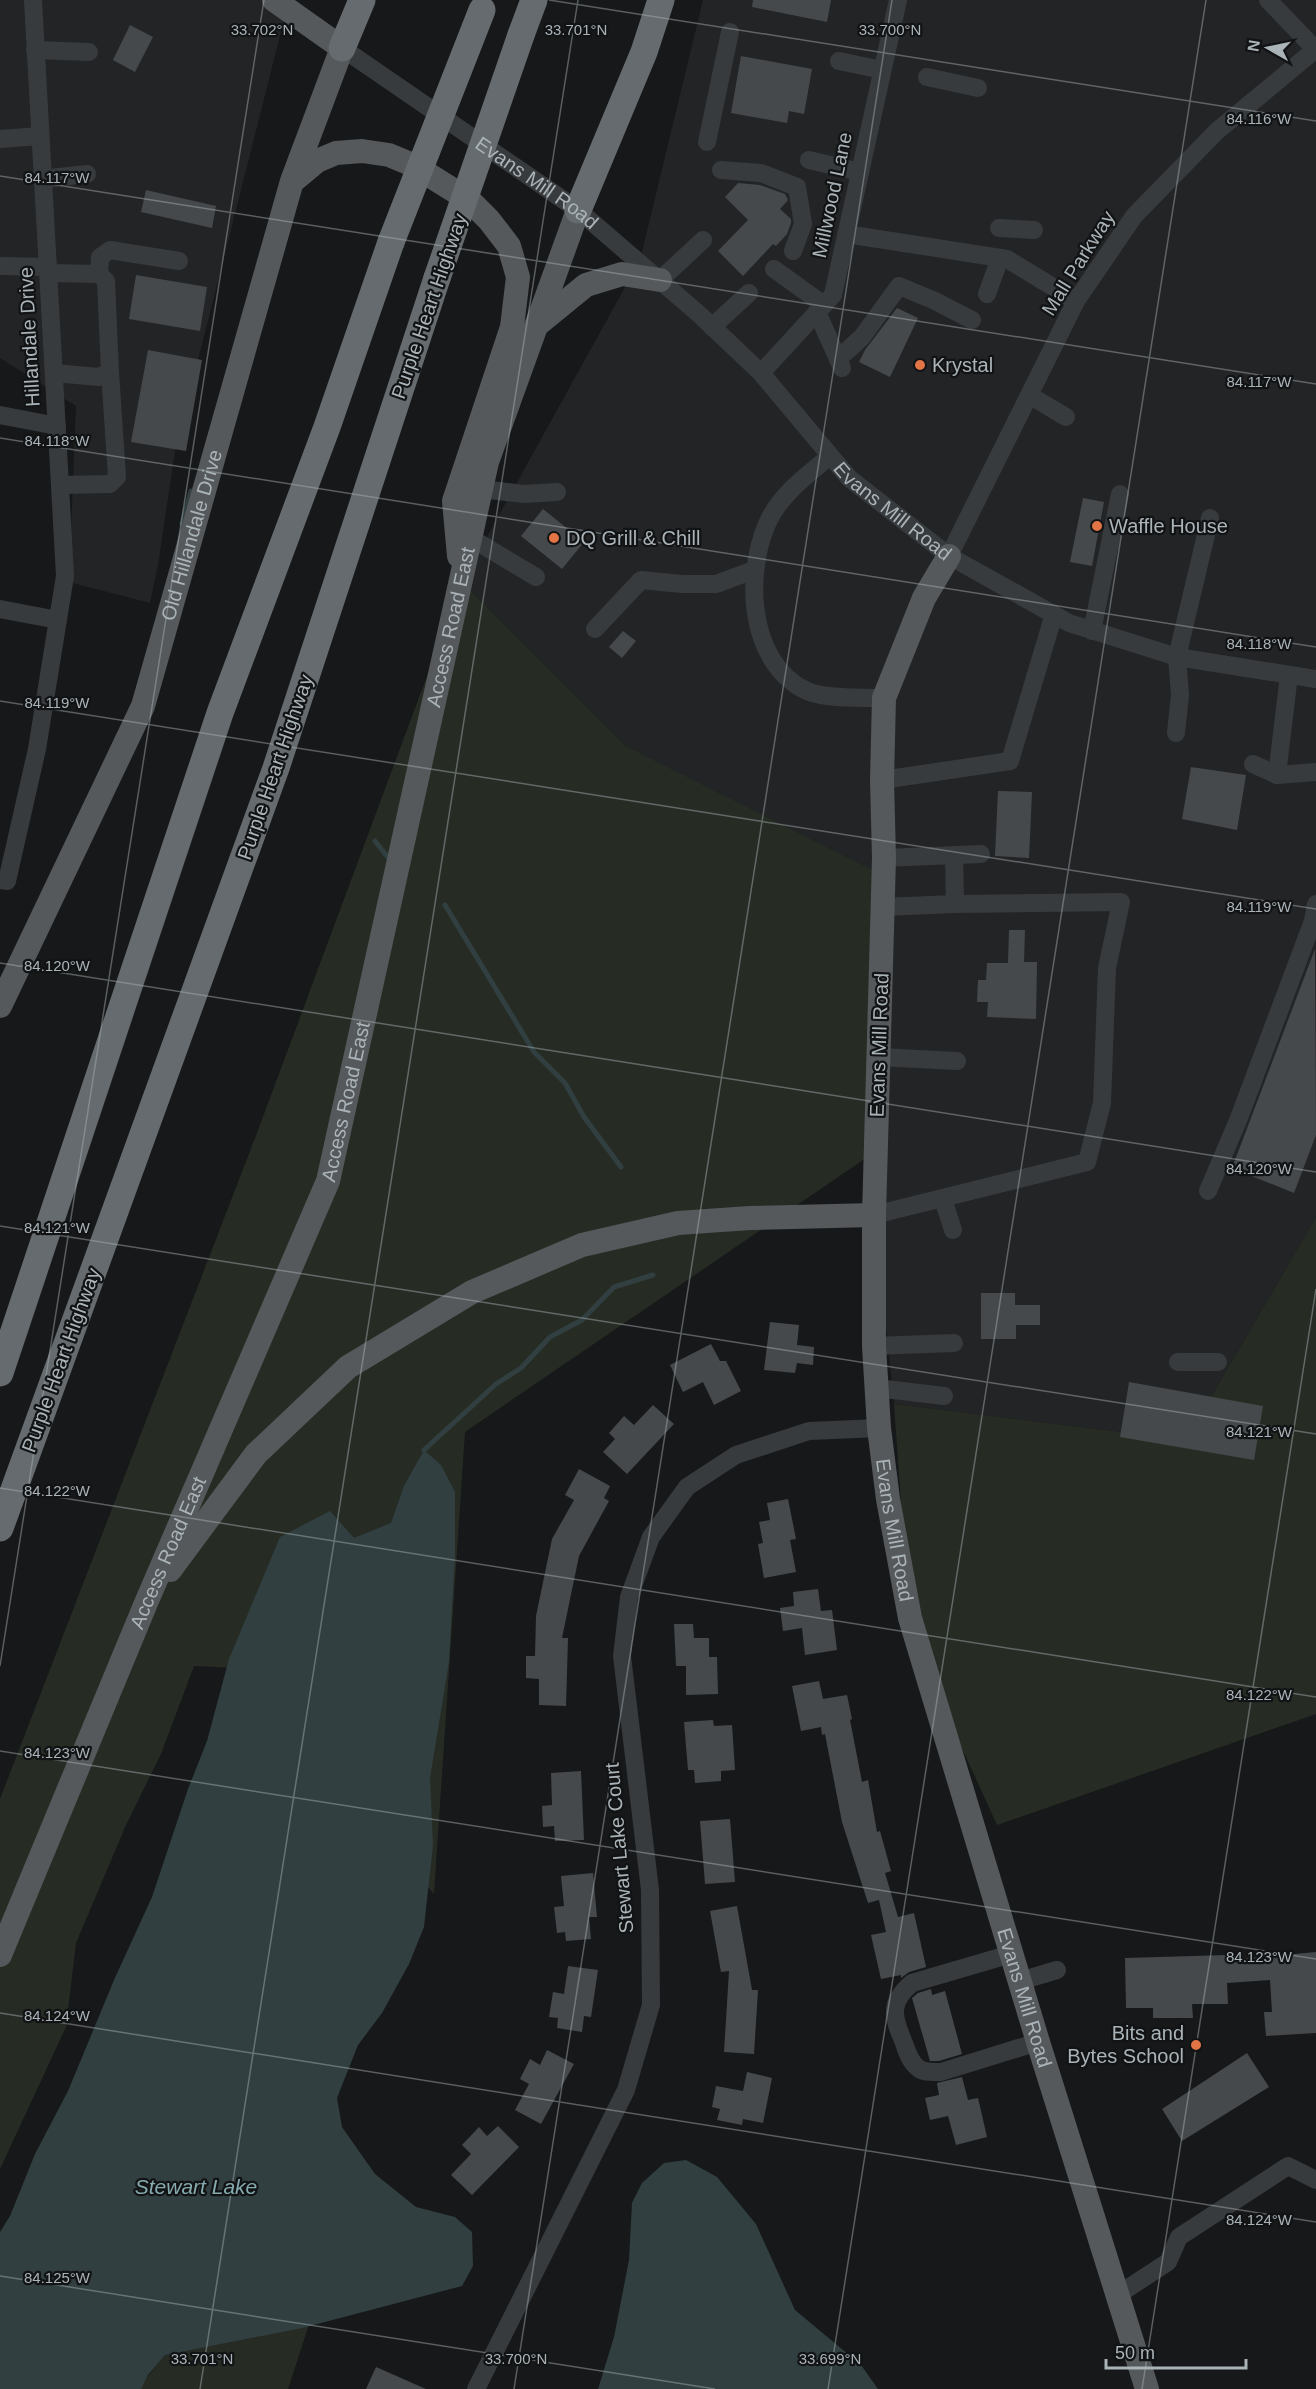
<svg xmlns="http://www.w3.org/2000/svg" width="1316" height="2389" viewBox="0 0 1316 2389" font-family="Helvetica,sans-serif">
<style>
.built{fill:#232426}
.green{fill:#262c24}
.water{fill:#313f41}
.lines{fill:none;stroke-linecap:round;stroke-linejoin:round}
.stream{stroke:#313f41;stroke-width:5}
.building{fill:#46494c}
.minor{stroke:#383b3e;stroke-width:18}
.major{stroke:#55595c;stroke-width:24}
.highway{stroke:#656b6e;stroke-width:27}
.highway-bridge{stroke:#656b6e;stroke-width:27}
.ticks{fill:none;stroke:#aab3b8;stroke-width:1.5;stroke-opacity:0.45}
.poi-dot{fill:#e27446;stroke:#121314;stroke-width:2}
.labels{text-anchor:middle;stroke-width:4.5;stroke-linejoin:round;paint-order:stroke}
.street-label{font-size:20px;fill:#aab3b8;stroke:#121314}
.poi-label{font-size:20px;fill:#aab3b8;stroke:#121314;text-anchor:start}
.water-label{font-size:21px;font-style:italic;fill:#85abaf;stroke:#121314}
.ticks-label{font-size:15px;text-anchor:middle;fill:#aab3b8;stroke:#121314;stroke-width:4.5;stroke-linejoin:round;paint-order:stroke}
</style>
<rect width="100%" height="100%" fill="#171819"/>
<path class="built" d="M0,0H292L286,12L175,451L158,565L150,603L69,582L76,406L0,358Z
M703,0H1316V1217L1186,1440L894,1404L869,1156L873,870L626,746L462,582L640,260Z"/>
<path class="green" d="M462,582L626,746L873,870L869,1156L465,1432L434,1894L335,1784L288,1670L194,1666L161,1754L126,1825L76,1943L66,2027L0,2169V1799L257,1133Z
M1316,1217V1714L997,1825L934,1687L904,1544L894,1404L1186,1440Z
M317,2300L288,2389H138L197,2313Z"/>
<path class="water" d="M424,1450L441,1465L455,1492V1555L449,1662L430,1778L433,1845L424,1927L409,1964L382,2013L358,2045L337,2098L342,2127L375,2174L416,2207L455,2217L472,2232L473,2266L462,2286L302,2328L165,2355L148,2375L141,2389H0V2232L10,2216L35,2154L68,2091L114,1980L152,1897L188,1789L207,1741L229,1659L280,1537L330,1511L354,1538L391,1523L404,1486Z
M686,2160L717,2177L756,2224L795,2310L861,2365L878,2389H598L614,2337L629,2260L632,2203L642,2183L664,2163Z"/>
<g class="lines">
<path class="stream" d="M182,524L191,491
M375,841L390,860
M445,905L534,1052L565,1083L584,1117L621,1167
M424,1450L496,1384L521,1368L550,1337L582,1320L614,1287L653,1275"/>
</g>
<path class="building" d="M753,0H831L827,22L752,7Z
M130,25L153,37L135,72L113,60Z
M741,56L812,69L804,114L789,111L787,123L731,113Z
M738,183L760,185L785,194L788,200L780,209L791,219V223L787,234L776,246L773,244L743,276L718,251L748,220L725,197Z
M146,190L216,206L212,228L141,212Z
M136,275L207,287L200,331L129,319Z
M897,308L918,318L890,377L859,362L865,350Z
M148,350L202,360L186,451L131,442Z
M1083,498L1104,502L1092,566L1070,562Z
M543,509L584,542L562,569L521,536Z
M623,631L636,641L622,658L609,647Z
M1191,767L1246,775L1237,830L1182,819Z
M998,791L1032,792L1029,858L995,856Z
M1009,930H1025L1024,962H1037L1036,1019L987,1017L988,1002H977L978,980H986L987,963H1008Z
M1315,949L1316,1135L1294,1193L1232,1168Z
M981,1293H1015V1305H1040V1325H1016V1339H981Z
M770,1322L799,1325L797,1345L814,1347L813,1365L797,1363L795,1373L764,1370Z
M711,1344L720,1361H726L741,1391L714,1405L703,1382L683,1392L670,1365Z
M1129,1382L1263,1406L1254,1460L1120,1437Z
M653,1405L674,1424L627,1474L603,1452L615,1439L609,1433L624,1416L634,1425Z
M579,1469L610,1486L604,1498L609,1501L579,1556L562,1638H568L566,1706L539,1705V1679L526,1678V1656H535L536,1616L552,1539L574,1500L565,1495Z
M788,1499L796,1539L790,1540L796,1572L764,1578L758,1544L763,1543L759,1522L770,1520L767,1503Z
M818,1589L821,1611L832,1610L837,1650L805,1655L802,1628L783,1631L780,1608L794,1606L793,1592Z
M674,1624H693L694,1638H709V1657H717L718,1694L686,1695V1666H676Z
M819,1681L823,1699L847,1695L852,1719L850,1720L862,1782L868,1780L877,1832L880,1831L891,1871L885,1873L898,1917L914,1913L926,1967L909,1972L901,1978V1975L881,1979L871,1935L886,1932L879,1900L868,1903L842,1822L825,1734L822,1735L821,1727L801,1731L792,1686Z
M713,1720L714,1726L732,1725L735,1770L721,1771V1781L695,1783L694,1770H688L684,1722Z
M581,1771L584,1840L555,1841L554,1826L543,1827L542,1806L552,1805L551,1773Z
M730,1819L735,1882L705,1884L700,1821Z
M593,1873L597,1917H589L591,1939L566,1941L565,1932L557,1933L554,1907L564,1906L561,1876Z
M737,1906L752,1990H758L754,2054L724,2052L729,1971L721,1972L710,1911Z
M1316,1952V2033L1266,2036L1264,2012H1272L1270,1980L1227,1983L1228,2004H1192L1193,2018H1153V2008H1126L1125,1958L1227,1955V1960Z
M568,1966L598,1970L591,2017L584,2016L582,2032L557,2028L558,2018L549,2017L553,1992L564,1994Z
M931,1989L932,1995L945,1991L962,2054L939,2061H930L912,1998L918,1993Z
M547,2050L574,2064L541,2124L515,2110L529,2084L520,2079L530,2059L540,2065Z
M1247,2053L1269,2087L1182,2141L1162,2109Z
M747,2072L772,2078L763,2123L743,2119L742,2125L717,2120L720,2109L712,2107L716,2086L743,2091Z
M962,2077L968,2100L978,2098L987,2137L956,2145L948,2116L930,2120L925,2098L939,2095L937,2083Z
M498,2126L519,2147L472,2195L451,2175L471,2154L462,2145L479,2127L487,2136Z
M376,2367L426,2389H366Z"/>
<g class="lines">
<g class="minor">
<path d="M1268,0L1315,49"/>
<path id="s1" d="M342,48L578,210L700,315L761,373L849,478L949,556L1069,623L1177,657L1316,679"/>
<path d="M35,50L89,52"/>
<path d="M839,61L882,70"/>
<path d="M927,77L978,88"/>
<path d="M0,139L40,136"/>
<path d="M707,142L730,32"/>
<path d="M809,160L860,172"/>
<path d="M721,170L761,173L797,187L803,224L793,251"/>
<path d="M42,179L87,174"/>
<path d="M999,228L1034,230"/>
<path d="M846,234L1007,259L1076,301"/>
<path d="M0,266L48,267"/>
<path d="M774,269L824,305"/>
<path d="M48,273L99,274L106,281L110,372L99,377L54,373"/>
<path d="M99,274L100,257L110,250L179,261"/>
<path d="M660,280L703,240"/>
<path d="M987,294L1000,258"/>
<path d="M817,312L842,368"/>
<path d="M712,327L749,293"/>
<path d="M838,359L862,337L899,286L933,300L972,320"/>
<path d="M761,373L833,295L898,0"/>
<path d="M1029,395L1066,417"/>
<path d="M0,415L57,426"/>
<path d="M830,456C810,473 786,490 772,514C743,566 746,663 807,691C825,699 864,698 884,698"/>
<path d="M60,485L110,484L117,477L110,372"/>
<path d="M481,489L524,494L557,492"/>
<path d="M471,538L536,577"/>
<path d="M949,556L1076,301L1134,216L1217,131L1316,49"/>
<path d="M0,609L58,620"/>
<path d="M595,629L641,580L682,584H716L754,570"/>
<path d="M1092,631L1120,494"/>
<path d="M1289,675L1277,775L1316,772"/>
<path d="M1176,733L1180,695L1177,657L1210,518"/>
<path d="M1253,764L1277,775"/>
<path d="M882,780L1010,761L1054,614"/>
<path d="M884,858L981,854"/>
<path d="M0,880L7,881L37,749L65,576L33,0"/>
<path d="M883,907L955,904L954,855"/>
<path d="M879,1057L957,1061"/>
<path d="M1208,1191L1239,1118L1313,921L1316,904"/>
<path d="M943,1199L953,1230"/>
<path d="M874,1215L1087,1162L1102,1103L1107,968L1121,902L955,904"/>
<path d="M874,1346L954,1343"/>
<path d="M1178,1362H1218"/>
<path d="M877,1388L944,1396"/>
<path d="M1011,1954L912,1983C888,2003 893,2017 904,2043C907,2052 910,2062 918,2068C924,2073 933,2072 941,2072L1038,2042"/>
<path d="M1020,1981L1057,1970"/>
<path d="M1116,2296L1168,2262L1179,2237L1288,2166L1316,2180"/>
<path d="M476,2389L626,2090L651,2005L650,1890L622,1656L629,1597L651,1537L687,1487L736,1455L809,1431L879,1428"/>
</g>
<g class="major">
<path d="M293,181L317,161L336,153L362,151L389,155L413,165L469,200L489,220L509,246L518,277L512,327L454,501L459,556"/>
<path d="M537,325L586,285L622,274L660,280"/>
<path id="s2" d="M949,556L924,598L884,698L882,780L884,858L874,1215V1346L879,1428L888,1499L910,1618L1038,2042L1147,2389"/>
<path id="s3" d="M0,1006L143,706L292,181L342,48L274,0"/>
<path d="M170,1570L256,1454L348,1367L472,1292L582,1245L678,1223L750,1218L874,1215"/>
<path id="s4" d="M0,1955L146,1603L328,1181L487,462L578,210"/>
</g>
<path class="highway" d="M521,35L534,0
M342,48L362,0
M578,210L644,52L661,0
M0,1373L220,713L327,427L391,242
M0,1528L276,768L437,278"/>
<path class="highway-bridge" d="M391,242L482,10
M437,278L521,35"/>
</g>
<path class="ticks" d="M549,0L1316,121M0,176L1316,384M0,438L1316,647M0,701L1316,909M0,963L1316,1172M0,1226L1316,1434M0,1488L1316,1697M0,1666L264,0M0,1751L1316,1959M0,2013L1316,2222M0,2276L715,2389M200,2389L578,0M514,2389L892,0M828,2389L1206,0M1142,2389L1316,1289"/>
<g class="poi-dot">
<circle cx="920" cy="365" r="6"/>
<circle cx="1097" cy="526" r="6"/>
<circle cx="554" cy="538" r="6"/>
<circle cx="1196" cy="2045" r="6"/>
</g>
<g class="labels">
<g class="street-label">
<text dy="7" stroke="none"><textPath href="#s1" startOffset="237">Evans Mill Road</textPath></text>
<text transform="translate(832 195) rotate(-78)" y="7">Millwood Lane</text>
<text transform="translate(1078 263) rotate(-58)" y="7">Mall Parkway</text>
<text transform="translate(429 306) rotate(-71)" y="7">Purple Heart Highway</text>
<text transform="translate(29 337) rotate(-93)" y="7">Hillandale Drive</text>
<text dy="7" stroke="none"><textPath href="#s1" startOffset="723">Evans Mill Road</textPath></text>
<text dy="7" stroke="none"><textPath href="#s3" startOffset="510">Old Hillandale Drive</textPath></text>
<text dy="7" stroke="none"><textPath href="#s4" startOffset="1408">Access Road East</textPath></text>
<text transform="translate(275 767) rotate(-71)" y="7">Purple Heart Highway</text>
<text transform="translate(879 1045) rotate(-88)" y="7">Evans Mill Road</text>
<text dy="7" stroke="none"><textPath href="#s4" startOffset="922">Access Road East</textPath></text>
<text transform="translate(61 1360) rotate(-70)" y="7">Purple Heart Highway</text>
<text dy="7" stroke="none"><textPath href="#s2" startOffset="990">Evans Mill Road</textPath></text>
<text dy="7" stroke="none"><textPath href="#s4" startOffset="436">Access Road East</textPath></text>
<text transform="translate(619 1848) rotate(-95)" y="7">Stewart Lake Court</text>
<text dy="7" stroke="none"><textPath href="#s2" startOffset="1476">Evans Mill Road</textPath></text>
</g>
<g class="poi-label">
<text x="932" y="372">Krystal</text>
<text x="1109" y="533">Waffle House</text>
<text x="566" y="545">DQ Grill &amp; Chill</text>
<text x="1184" y="2040" text-anchor="end">Bits and<tspan x="1184" dy="23">Bytes School</tspan></text>
</g>
<g class="water-label">
<text x="196" y="2194">Stewart Lake</text>
</g>
</g>
<g class="ticks-label">
<text x="262" y="35">33.702°N</text>
<text x="576" y="35">33.701°N</text>
<text x="890" y="35">33.700°N</text>
<text x="1259" y="124">84.116°W</text>
<text x="57" y="183">84.117°W</text>
<text x="1259" y="387">84.117°W</text>
<text x="57" y="446">84.118°W</text>
<text x="1259" y="649">84.118°W</text>
<text x="57" y="708">84.119°W</text>
<text x="1259" y="912">84.119°W</text>
<text x="57" y="971">84.120°W</text>
<text x="1259" y="1174">84.120°W</text>
<text x="57" y="1233">84.121°W</text>
<text x="1259" y="1437">84.121°W</text>
<text x="57" y="1496">84.122°W</text>
<text x="1259" y="1700">84.122°W</text>
<text x="57" y="1758">84.123°W</text>
<text x="1259" y="1962">84.123°W</text>
<text x="57" y="2021">84.124°W</text>
<text x="1259" y="2225">84.124°W</text>
<text x="57" y="2283">84.125°W</text>
<text x="202" y="2364">33.701°N</text>
<text x="516" y="2364">33.700°N</text>
<text x="830" y="2364">33.699°N</text>
</g>
<g transform="translate(1268 48) rotate(279)" stroke="#121314" stroke-width="4.5" paint-order="stroke">
<path d="M0-4.5L10 22L0 15L-10 22Z" fill="#aab3b8"/>
<text y="-9" font-size="16" font-weight="bold" text-anchor="middle" fill="#aab3b8">N</text>
</g>
<path d="M1106 2359v9h140v-9" fill="none" stroke="#aab3b8" stroke-width="3"/>
<text x="1115" y="2359" font-size="18" fill="#aab3b8" stroke="#121314" stroke-width="4.5" paint-order="stroke">50 m</text>
</svg>
